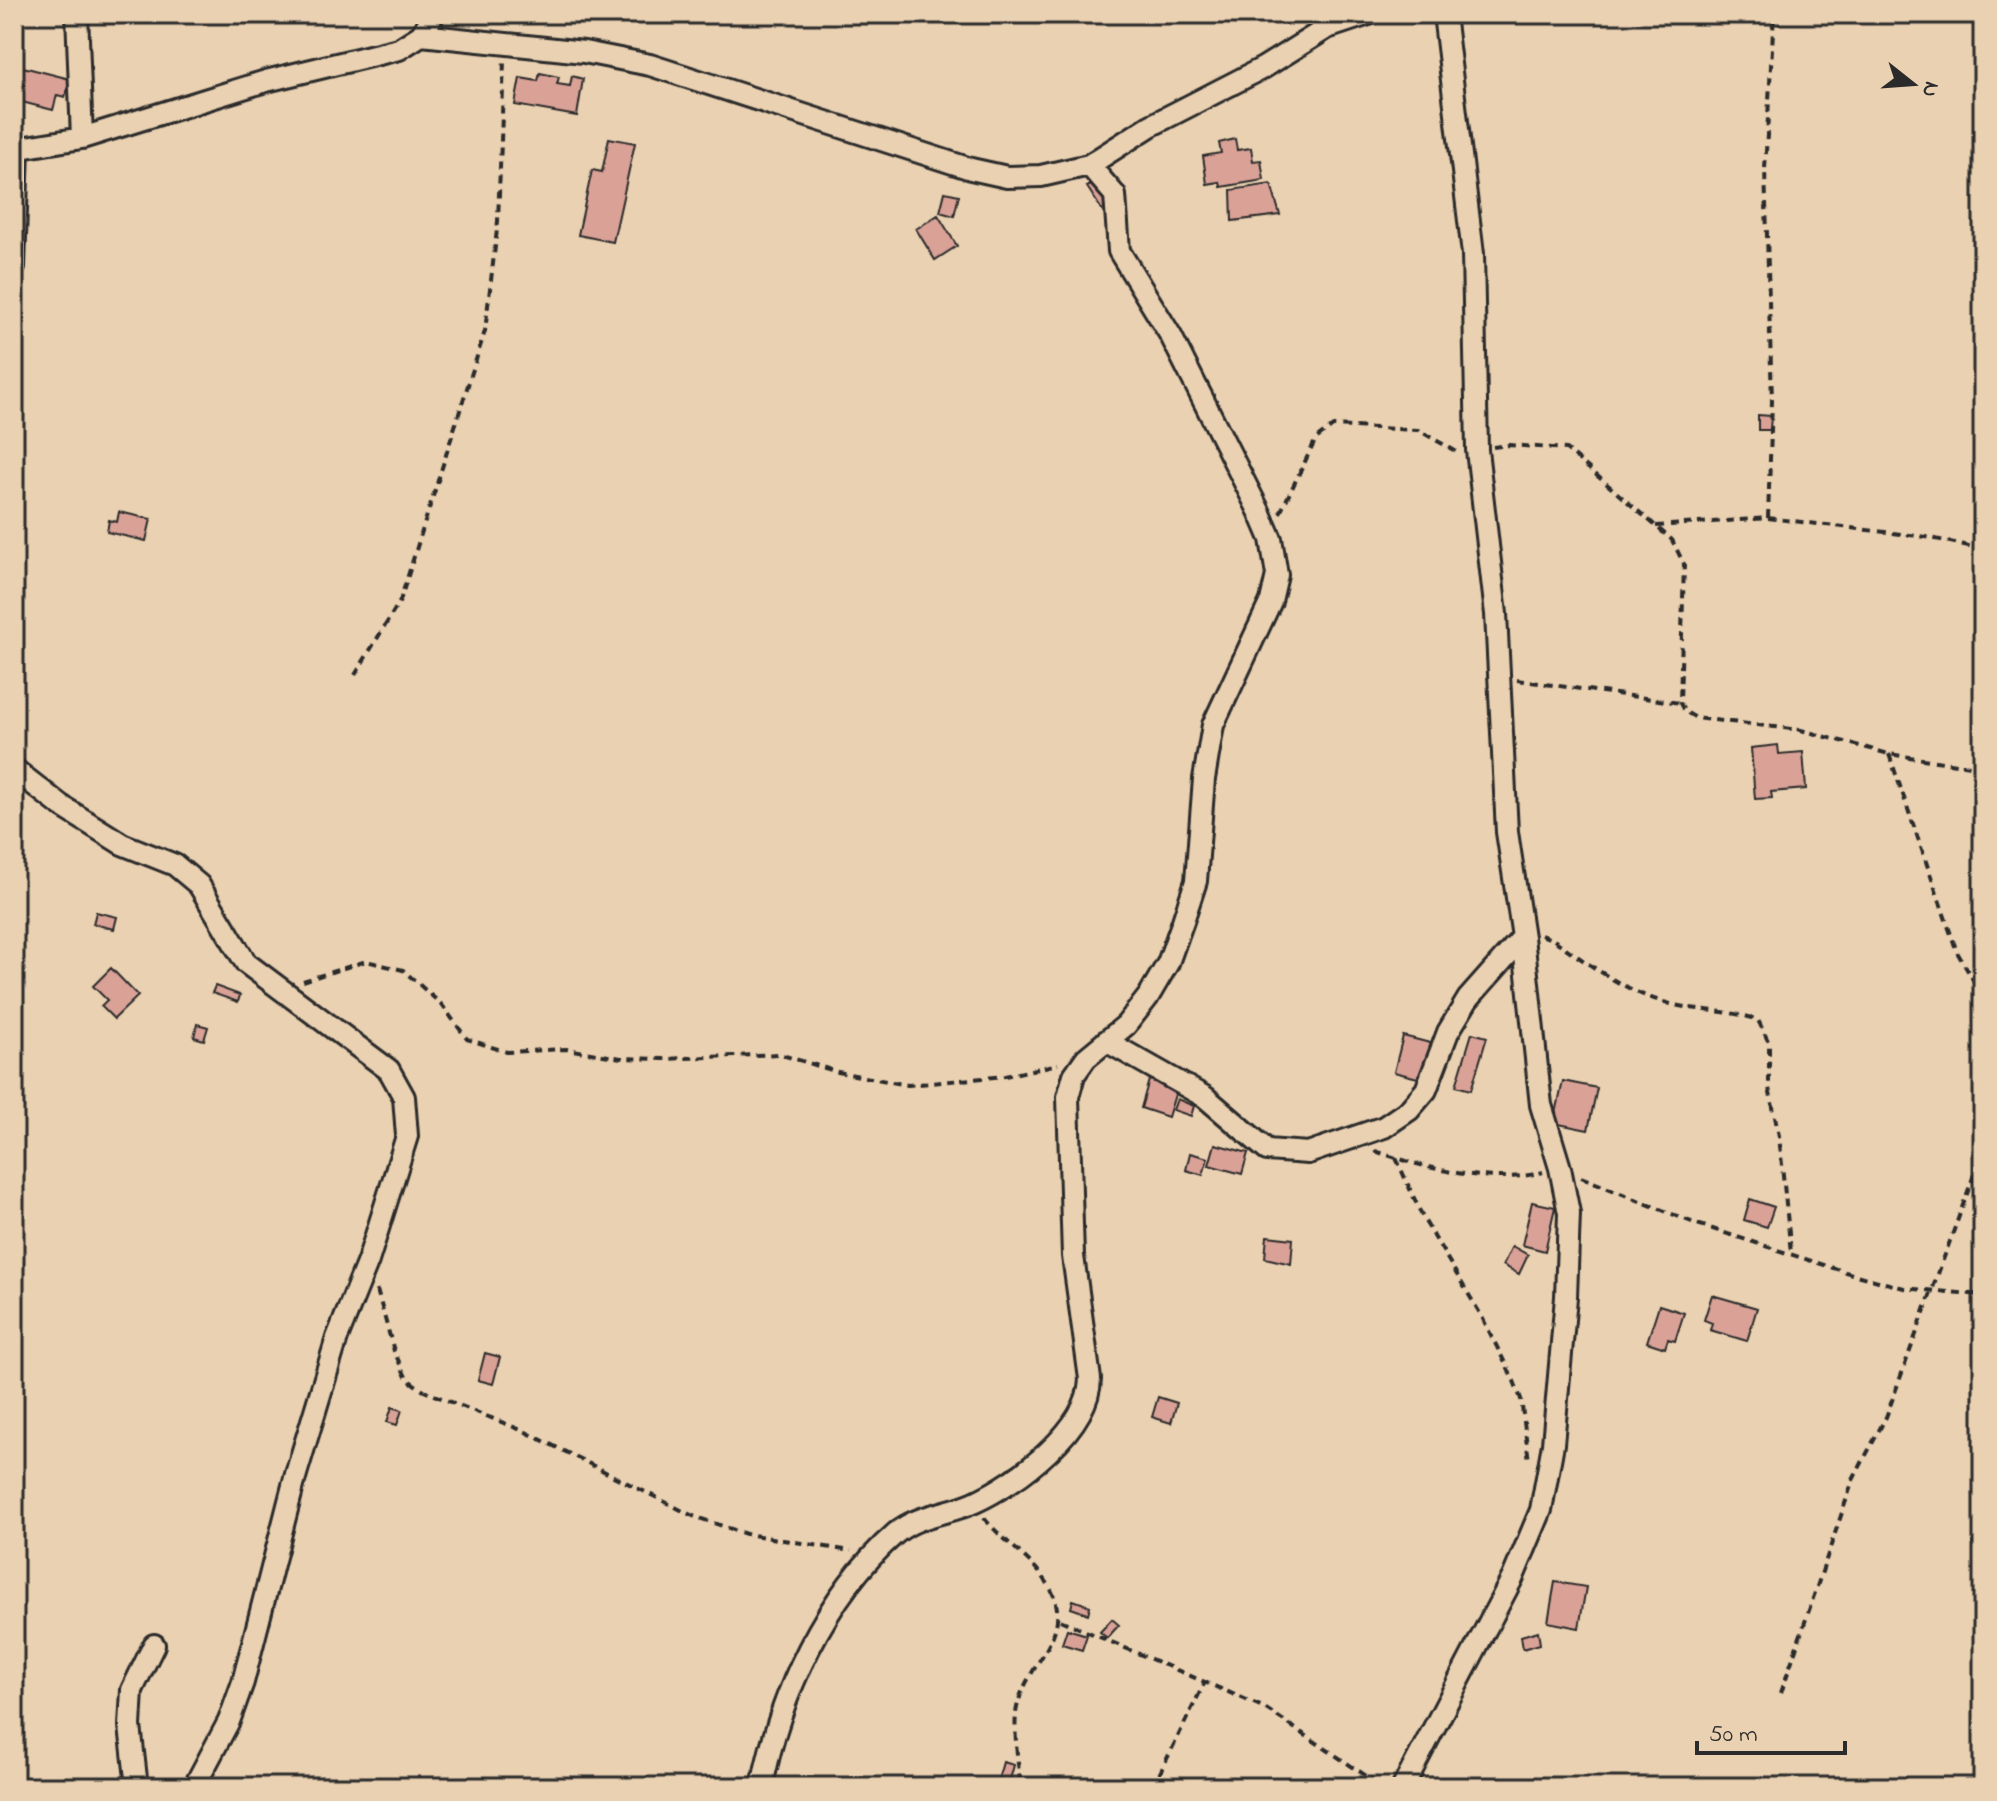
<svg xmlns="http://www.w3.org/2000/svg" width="1997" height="1801" viewBox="0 0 1997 1801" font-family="'Indie Flower',sans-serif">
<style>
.building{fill:#daa197;stroke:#2b2b2b;stroke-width:2}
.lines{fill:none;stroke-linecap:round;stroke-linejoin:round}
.minor-casing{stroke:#2b2b2b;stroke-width:26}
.path{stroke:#2b2b2b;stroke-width:4;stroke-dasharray:8 6;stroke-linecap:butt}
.minor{stroke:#ead1b2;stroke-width:20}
</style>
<rect width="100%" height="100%" fill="#ead1b2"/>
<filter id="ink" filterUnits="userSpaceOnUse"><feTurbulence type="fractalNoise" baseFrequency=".0125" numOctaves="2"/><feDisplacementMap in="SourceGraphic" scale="16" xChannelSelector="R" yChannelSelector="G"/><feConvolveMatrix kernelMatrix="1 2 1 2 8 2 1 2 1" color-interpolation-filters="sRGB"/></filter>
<g filter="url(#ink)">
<path class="building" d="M23,67L70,79L65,97L57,95L53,110L14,100Z
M540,73L559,77L557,84L570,86L572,76L583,79L577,116L515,105L520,78L538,81Z
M609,138L635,143L613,242L578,235L592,170L602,172Z
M1235,139L1237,150L1251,148L1253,161L1261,160L1264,180L1221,187L1220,182L1207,184L1203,156L1221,153L1219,143Z
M1097,182L1111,205L1102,210L1087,187Z
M1271,184L1280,215L1232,221L1231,190Z
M945,192L959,195L954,216L940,212Z
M938,215L957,246L935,260L916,229Z
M1758,415L1771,416L1770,430H1758Z
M119,512L151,519L146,541L107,532L109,520L117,522Z
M1778,745L1779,754L1803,752L1806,789L1771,792L1772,798L1755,799L1751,748Z
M96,912L117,917L114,929L93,924Z
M111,968L138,996L114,1019L101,1006L107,1000L93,986Z
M215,986L240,995L238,1002L212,993Z
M197,1024L208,1027L204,1040L194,1037Z
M1472,1033L1487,1037L1471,1090L1456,1086Z
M1403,1036L1434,1044L1426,1080L1394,1072Z
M1149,1080L1177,1088L1168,1117L1141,1108Z
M1563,1081L1597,1088L1588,1130L1554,1123Z
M1177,1099L1194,1106L1191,1116L1173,1110Z
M1215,1144L1248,1153L1242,1174L1209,1165Z
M1190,1153L1208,1158L1203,1175L1186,1170Z
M1750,1199L1774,1207L1767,1227L1744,1220Z
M1532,1202L1555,1207L1545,1251L1522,1245Z
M1267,1236L1293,1239L1291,1264L1265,1258Z
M1512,1246L1528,1255L1519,1274L1503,1265Z
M1712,1295L1757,1308L1747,1341L1710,1330L1712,1323L1704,1320Z
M1659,1305L1684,1313L1675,1341L1668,1339L1665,1348L1647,1342Z
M485,1353L500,1357L493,1384L478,1380Z
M1158,1397L1177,1403L1171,1423L1152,1417Z
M392,1407L402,1410L397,1425L387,1422Z
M1555,1582L1586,1587L1579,1628L1548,1622Z
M1073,1600L1090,1606L1088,1614L1071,1608Z
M1112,1619L1119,1625L1107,1638L1100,1632Z
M1067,1629L1087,1635L1082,1650L1062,1644Z
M1538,1631L1540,1644L1523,1649L1521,1636Z
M1003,1762L1014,1765L1008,1787H996Z"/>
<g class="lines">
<g class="minor-casing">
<path id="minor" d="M77,14L82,138
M421,35L584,52L650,65L971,169L1007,177L1041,176L1089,165L1150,126L1263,68L1327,28L1369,14
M14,149L82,138L266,81L399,49L421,35L434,14
M14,267L18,149
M14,769L60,805L122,844L175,865L199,885L246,963L389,1070L404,1097L407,1136L368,1261L337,1338L296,1474L243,1682L229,1721L194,1787
M1106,1041L1205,1097L1267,1150L1308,1153L1384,1127L1409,1110L1426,1090L1448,1032L1468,999L1523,937
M137,1787L130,1726L132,1690L154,1645
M762,1787C779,1696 825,1595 896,1533C919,1514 949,1514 975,1502C1017,1483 1089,1429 1090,1379L1073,1256L1068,1097L1074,1075L1086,1058L1126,1025L1148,997L1168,963L1183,921L1196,881L1204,779L1213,725L1271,601L1277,575L1271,539L1259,511L1171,336L1119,251L1115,195L1089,165
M1403,1787L1513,1577L1541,1510L1553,1444L1566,1297L1569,1213L1560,1168L1541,1105L1523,937L1507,832L1496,614L1477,450L1473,254L1444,14"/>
</g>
<path class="path" d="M1493,447L1509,445L1566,449L1672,540L1684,564L1680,703L1684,711L1696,718L1801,730L1889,754L1983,768
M1280,513L1316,439L1333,426L1418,430L1457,452
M1768,518L1772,401L1765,169L1774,14
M1656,526L1768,518L1926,537L1983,549
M355,675L400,601L485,331L498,221L504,61
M1517,680L1680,703
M1889,754L1957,952L1983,997
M1541,935L1554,940C1589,964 1625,992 1667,1003C1697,1012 1728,1009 1758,1020L1769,1043V1088L1779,1136L1791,1253
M303,981L366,961L403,970L442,1005L467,1039L507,1052L566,1049L621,1058L663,1059L779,1054L838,1072L908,1085L1005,1076L1058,1064
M1375,1151C1425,1168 1491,1186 1543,1172
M1396,1158L1423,1218L1481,1315L1514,1381L1521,1399L1529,1461
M1581,1177L1694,1223L1852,1274L1904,1288L1983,1295
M377,1290L394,1351L407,1379L424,1391L526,1432L693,1516L746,1534L851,1551
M984,1518C1003,1541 1032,1559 1048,1584C1079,1636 1023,1663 1016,1713C1014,1737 1018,1764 1021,1787
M1060,1620L1263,1707L1383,1787
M1781,1693L1853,1480L1886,1417L1983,1150
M1153,1787L1205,1682"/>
<use href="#minor" class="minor"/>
</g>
</g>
<rect width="1997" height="1801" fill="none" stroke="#ead1b2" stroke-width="48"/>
<rect x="24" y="24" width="1949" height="1753" fill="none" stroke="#2b2b2b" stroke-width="3" filter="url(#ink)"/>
<g transform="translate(1913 84) rotate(107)" stroke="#ead1b2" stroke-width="6" paint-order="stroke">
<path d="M0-6L14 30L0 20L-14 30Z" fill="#2b2b2b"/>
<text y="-12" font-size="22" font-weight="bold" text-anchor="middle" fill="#2b2b2b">N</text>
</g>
<path d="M1697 1741v12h148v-12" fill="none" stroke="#2b2b2b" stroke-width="4"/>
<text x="1709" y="1741" font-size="24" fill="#2b2b2b" stroke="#ead1b2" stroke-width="6" paint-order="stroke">50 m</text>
</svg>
